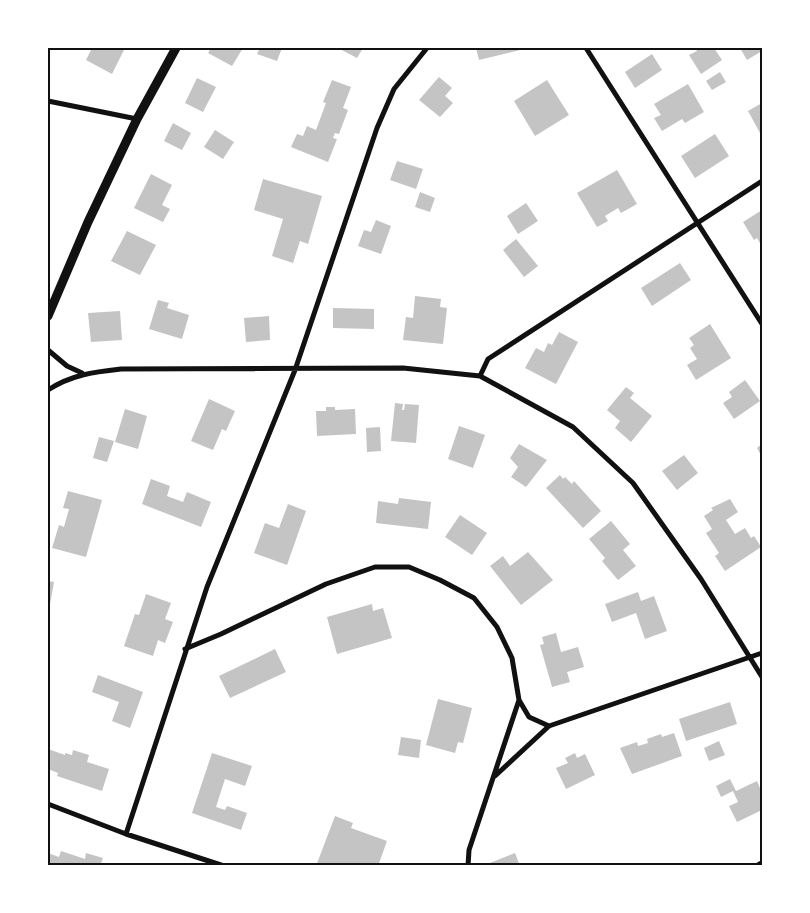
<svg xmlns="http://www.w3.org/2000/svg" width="810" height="913" viewBox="0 0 810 913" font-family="'Noto Sans',sans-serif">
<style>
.building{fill:#c4c4c4}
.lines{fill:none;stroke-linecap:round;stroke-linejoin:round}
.minor{stroke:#111;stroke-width:5}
.tertiary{stroke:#111;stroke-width:9}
.neatline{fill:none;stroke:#111;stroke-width:2}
</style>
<rect width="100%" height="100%" fill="#fff"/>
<path class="building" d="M92,48H120L124,50L112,74L86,60Z
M211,48H243L232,66L208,53Z
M260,48H282L277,61L257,54Z
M338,48H363L357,58Z
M476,48H519L520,50L479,60Z
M695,48H714L722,60L701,74L689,55L697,51Z
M740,48H762V51L747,60Z
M652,54L662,70L635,88L625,72Z
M720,72L726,82L712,90L706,81Z
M439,77L452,88L445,96L453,103L440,117L419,100Z
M197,78L216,87L203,112L185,103Z
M332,80L351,87L343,108L348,110L339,134L335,133L333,138L337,139L328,162L291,147L297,134L303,136L307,126L316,130L326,103L323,102Z
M547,80L569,115L535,136L514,101Z
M688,84L704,112L685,123L682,119L662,131L654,118L661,115L654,104Z
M762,103V132L760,133L748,111Z
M173,123L191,133L182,150L164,141Z
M215,130L234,142L223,159L204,147Z
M715,134L729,156L695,178L681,156Z
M397,161L423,169L416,189L390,180Z
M617,170L637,204L621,213L618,208L605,216L608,221L597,227L577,193Z
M151,174L172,185L162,205L170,209L163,222L134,208Z
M263,179L322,196L308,244L300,241L293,263L272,256L283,219L254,210Z
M420,192L435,198L430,212L415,207Z
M526,203L538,221L518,234L507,216Z
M762,210V244L761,245L757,238L754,240L743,222Z
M376,220L391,226L381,254L358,246L364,230L371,232Z
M127,231L156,245L140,275L111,261Z
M516,239L538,266L524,277L503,250Z
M680,263L691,280L652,306L641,288Z
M415,296L441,299L440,307L447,308L443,344L403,340L406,317L413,318Z
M158,300L169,303L167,308L189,315L182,339L149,329Z
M333,308L374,309V329L333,328Z
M120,311L122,340L91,342L88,313Z
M269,316L270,340L246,342L244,318Z
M710,324L731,358L696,380L687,365L697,359L690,348L694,345L689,338Z
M559,332L578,342L556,384L525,368L536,348L544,352L548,343L552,345Z
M745,380L760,401L734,419L723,403L732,397L729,392Z
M626,387L634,393L630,398L652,416L631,442L615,428L620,421L607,410Z
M209,399L235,411L226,431L222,429L213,450L191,441Z
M395,403L403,404L402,410H404L405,404L419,405L416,443L391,441Z
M326,407H335V410L355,409L356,434L317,436L316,411H326Z
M125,409L147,416L138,449L115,442Z
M459,426L485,435L473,468L448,459Z
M380,427L381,451L367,452L366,428Z
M99,437L114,441L107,462L93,458Z
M519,444L547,460L526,487L511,477L518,467L510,458Z
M762,444V457L757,448Z
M684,455L698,473L677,490L662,471Z
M560,475L563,479L565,477L572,484L574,481L601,511L583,528L546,488Z
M151,479L170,486L167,496L183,502L187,492L211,502L201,527L142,504Z
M68,491L102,500L86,557L52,548L59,525L64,527L69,509L63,508Z
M399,498L431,502L428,529L376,523L378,501L398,504Z
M730,499L738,512L726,520L735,534L745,528L751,538L754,536L761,547L725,571L715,556L719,553L706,533L712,529L704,516L713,510L711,508Z
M288,504L306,511L287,565L254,553L265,523L279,528Z
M460,515L487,533L472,555L445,537Z
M611,521L630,544L623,550L636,566L618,580L602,561L605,558L589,539Z
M528,552L553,580L521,605L490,566L503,556L510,566Z
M48,581L54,582L49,610L48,609Z
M638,592L641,601L654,596L667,631L645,639L636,613L612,622L605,604Z
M146,594L171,603L165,619L173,622L165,643L158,640L153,656L124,646L135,614L139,615Z
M372,604L373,611L383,608L392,638L337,654L327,617Z
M556,633L561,652L578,647L584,667L567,672L570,682L552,687L540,645L544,644L542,637Z
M275,649L286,672L230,698L219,676Z
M98,675L143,692L130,728L112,721L119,702L92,692Z
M438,699L472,708L463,743L458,742L455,753L426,745Z
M730,702L737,724L686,741L679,719Z
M674,733L682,756L632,774L620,748L637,742L638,746L648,743L647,739L661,734L662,737Z
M401,737L421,740L419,758L398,755Z
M719,741L725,755L709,761L704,748Z
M48,749L65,755V753L72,755L73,750L89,755L87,762L109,769L102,791L57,776L58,773L48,769Z
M212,753L252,766L245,786L225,779L216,807L225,810L227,806L247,813L241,830L192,813Z
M575,753L577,758L585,754L595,775L566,789L556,768L568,763L565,758Z
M730,779L736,791L757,781L762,793V810L737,822L729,806L738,802L733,791L721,797L716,786Z
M335,816L353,823L351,828L387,841L378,866H316Z
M61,851L85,859L86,853L103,858L100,866H48V853L59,857Z
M515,853L520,866H491L490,863Z"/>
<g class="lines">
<path class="minor" d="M586,48L762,324
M48,101L137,119
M48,350L67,366L82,373
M480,376L488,359L762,181
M48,390C71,375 93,372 121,369L403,368L480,376L573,427L633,483L701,579L762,677
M185,649L221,634L326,584L375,567H409L440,580L474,598L497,627L512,658L519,700L469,850L468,866
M519,700L529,717L549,726
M495,776L549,726L762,653
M48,804L126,834L224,866
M126,834L207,587L295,370L377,128L394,89L427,48"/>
<path class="tertiary" d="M48,316L88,222L137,119L176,48
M760,866L762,865"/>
</g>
<rect width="810" height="913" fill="none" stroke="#ffffff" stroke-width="98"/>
<rect x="49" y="49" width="712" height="815" class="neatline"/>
</svg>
